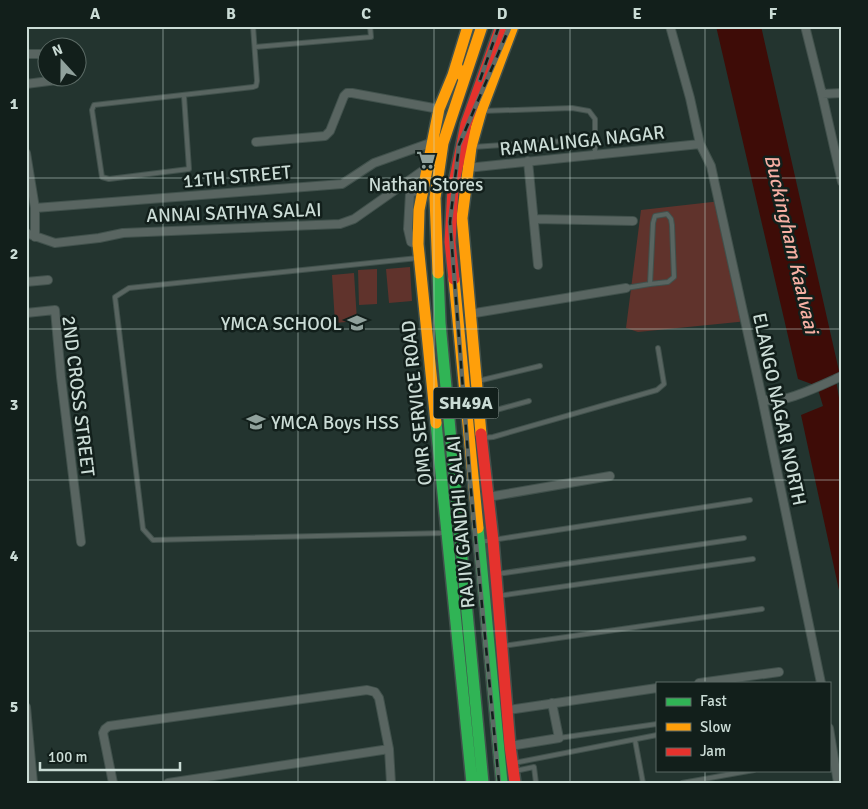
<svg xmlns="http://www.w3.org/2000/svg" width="868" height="809" viewBox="0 0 868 809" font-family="Signika,sans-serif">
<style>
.green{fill:#60332c}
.water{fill:#3e0c07}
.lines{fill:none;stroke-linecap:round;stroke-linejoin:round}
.lane-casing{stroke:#41514c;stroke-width:6}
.street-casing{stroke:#41514c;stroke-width:10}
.fast-casing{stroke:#41514c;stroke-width:14}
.slow-casing{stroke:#41514c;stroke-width:14}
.jam-casing{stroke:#41514c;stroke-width:14}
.lane{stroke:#596561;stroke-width:4}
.street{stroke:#596561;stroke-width:8}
.fast{stroke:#30b455;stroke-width:11}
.slow{stroke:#ff9f0a;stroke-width:11}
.jam{stroke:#e5322d;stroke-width:11}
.rail-casing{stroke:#5e6a66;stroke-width:4.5}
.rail{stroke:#121f1b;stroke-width:2.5;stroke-dasharray:8;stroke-linecap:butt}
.grid{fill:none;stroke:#cbdcd6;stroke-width:1;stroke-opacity:0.55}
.labels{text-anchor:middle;stroke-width:5;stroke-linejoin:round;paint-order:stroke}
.shield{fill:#121f1b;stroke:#94a39e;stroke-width:1}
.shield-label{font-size:18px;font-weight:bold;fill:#cbdcd6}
.street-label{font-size:19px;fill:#cbdcd6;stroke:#121f1b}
.poi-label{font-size:19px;fill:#cbdcd6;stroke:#121f1b}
.water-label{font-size:20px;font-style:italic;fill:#f5afa3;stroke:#121f1b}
.neatline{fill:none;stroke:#cbdcd6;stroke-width:2}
.grid-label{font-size:16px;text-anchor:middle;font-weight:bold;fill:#cbdcd6}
</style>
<rect width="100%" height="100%" fill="#23342f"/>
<path class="green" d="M721,201L748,321L638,332L626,328L641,210Z
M410,267L412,301L389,303L386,269Z
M377,269V304L359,305L358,270Z
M354,273L357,321L335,323L332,275Z"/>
<path class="water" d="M716,26H761L839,371L836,380L839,398L842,397V604L801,415L823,406L817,386L798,379Z"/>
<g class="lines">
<g class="lane-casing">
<path id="lane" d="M255,47L371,37L370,26
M184,96L189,169L109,179L102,177L92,110L94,105L253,87L256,86L257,81L253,26
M482,111L572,108L589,111L595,119V154
M473,147L595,139
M418,258L129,288L115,297L143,529L153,540L445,533
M626,288L650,284L653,223L655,216L667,214L671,219L672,225L674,277L668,282L650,284
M478,381L540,366
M480,412H489L529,401
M483,438L493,437L657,390L664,384L658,348
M480,542L750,500
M497,574L744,538
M498,596L753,559
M503,646L762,609
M559,738L657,724
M635,740L643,783
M514,763L657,735
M515,771L534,767L536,783
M682,783L754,770"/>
</g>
<g class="street-casing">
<path id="street" d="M670,26L690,98L700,144L711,166L714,180L762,398L821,683
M805,26L822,94L842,182
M26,54H48
M26,84L57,80
M822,94L842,93
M256,142L325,136L330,131L344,96L347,93H352L439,109
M26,153L35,208V237
M528,161L538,265
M467,168L700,144
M35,208L342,184L374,163L433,142
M534,219L633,221
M26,233L55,243L99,238L123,233L340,224L354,219L428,167
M418,245L411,242L408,229L410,193L423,189
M26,282L48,280
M26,313L55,310L61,377L81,542
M469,314L626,288
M762,398C775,409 826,383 842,376
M488,497L610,476
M699,683L779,672
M26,707L33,783
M508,710L657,688
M829,728L838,783
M510,746L559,738L552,703
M113,783L103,733L105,729L109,726L367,690L375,692L379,698L389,749L391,783
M168,783L389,749"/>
</g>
<g class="fast-casing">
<path id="fast" d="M438,273L440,323L483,783
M436,423L472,783
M478,528L502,783"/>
</g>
<g class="slow-casing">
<path id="slow" d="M456,65L464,79
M438,273L435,198L443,143L482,26
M454,279L478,528
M436,423L418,244L419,210L439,109L453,75L468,26
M481,434L462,218L471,147L481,111L513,26"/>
</g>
<g class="jam-casing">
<path id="jam" d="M454,279L450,242L453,188L466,124L501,26
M481,434L493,540L510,746L515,783"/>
</g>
<use href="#lane" class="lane"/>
<use href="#street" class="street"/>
<use href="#fast" class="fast"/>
<use href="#slow" class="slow"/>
<use href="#jam" class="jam"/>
<g class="rail-casing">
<path id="rail" d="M480,80L499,26
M499,783L470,480L450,222L459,145L510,26"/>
</g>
<use href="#rail" class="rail"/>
</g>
<path class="grid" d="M163,26V783M298,26V783M434,26V783M570,26V783M705,26V683M26,178H842M26,329H842M26,480H842M26,631H842M705,770V783"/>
<defs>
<g id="supermarket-bare" transform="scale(1.5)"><path d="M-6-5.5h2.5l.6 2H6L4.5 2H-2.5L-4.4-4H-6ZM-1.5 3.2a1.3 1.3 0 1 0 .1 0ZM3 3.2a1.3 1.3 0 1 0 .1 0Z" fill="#90a19c" stroke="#121f1b" stroke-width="2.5" paint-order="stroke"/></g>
<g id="school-bare" transform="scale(1.5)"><path d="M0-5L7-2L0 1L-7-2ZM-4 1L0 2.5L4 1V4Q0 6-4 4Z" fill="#90a19c" stroke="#121f1b" stroke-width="2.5" paint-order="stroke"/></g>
</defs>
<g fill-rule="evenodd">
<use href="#supermarket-bare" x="426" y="160"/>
<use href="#school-bare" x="357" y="323"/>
<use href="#school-bare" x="256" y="422"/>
</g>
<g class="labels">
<rect class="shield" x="433.5" y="387.5" width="65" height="31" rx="4"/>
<g class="shield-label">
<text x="466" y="409">SH49A</text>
</g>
<g class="street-label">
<text transform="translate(582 140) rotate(-6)" y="7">RAMALINGA NAGAR</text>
<text transform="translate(237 176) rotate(-5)" y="7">11TH STREET</text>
<text transform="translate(234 212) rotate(-2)" y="7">ANNAI SATHYA SALAI</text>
<text transform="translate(79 396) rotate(83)" y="7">2ND CROSS STREET</text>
<text transform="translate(416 403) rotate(-96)" y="7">OMR SERVICE ROAD</text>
<text transform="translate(780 409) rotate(78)" y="7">ELANGO NAGAR NORTH</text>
<text transform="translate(460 522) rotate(-95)" y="7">RAJIV GANDHI SALAI</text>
</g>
<g class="poi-label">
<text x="426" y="191">Nathan Stores</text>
<text x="342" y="330" text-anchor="end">YMCA SCHOOL</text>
<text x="271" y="429" text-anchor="start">YMCA Boys HSS</text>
</g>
<g class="water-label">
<text transform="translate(792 244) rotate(77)" y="7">Buckingham Kaalvaai</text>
</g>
</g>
<rect width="868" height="809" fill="none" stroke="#121f1b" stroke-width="55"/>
<rect x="656" y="682" width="175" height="90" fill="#121f1b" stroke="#5c6b66"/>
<rect x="666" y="698" width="25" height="8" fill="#30b455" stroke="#5c6b66"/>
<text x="700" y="706" font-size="15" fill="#cbdcd6">Fast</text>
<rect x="666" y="723" width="25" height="8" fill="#ff9f0a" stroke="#5c6b66"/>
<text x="700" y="732" font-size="15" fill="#cbdcd6">Slow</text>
<rect x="666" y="748" width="25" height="8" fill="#e5322d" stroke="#5c6b66"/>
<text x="700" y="756" font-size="15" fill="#cbdcd6">Jam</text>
<g transform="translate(62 62) rotate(339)"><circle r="24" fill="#121f1b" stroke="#5c6b66"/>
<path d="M0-4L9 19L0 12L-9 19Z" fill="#90a19c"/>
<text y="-8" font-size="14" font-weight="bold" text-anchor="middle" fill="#cbdcd6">N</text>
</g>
<path d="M40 762v8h140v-8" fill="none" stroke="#cbdcd6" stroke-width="2.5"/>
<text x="48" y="762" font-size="15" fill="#cbdcd6" stroke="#121f1b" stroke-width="4" paint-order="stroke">100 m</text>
<rect x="28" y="28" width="812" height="754" class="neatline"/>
<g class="grid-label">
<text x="95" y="19">A</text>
<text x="231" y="19">B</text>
<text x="366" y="19">C</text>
<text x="502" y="19">D</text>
<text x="637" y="19">E</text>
<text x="773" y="19">F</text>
<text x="14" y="109">1</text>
<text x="14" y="259">2</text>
<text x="14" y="410">3</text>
<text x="14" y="561">4</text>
<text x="14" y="712">5</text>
</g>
</svg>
